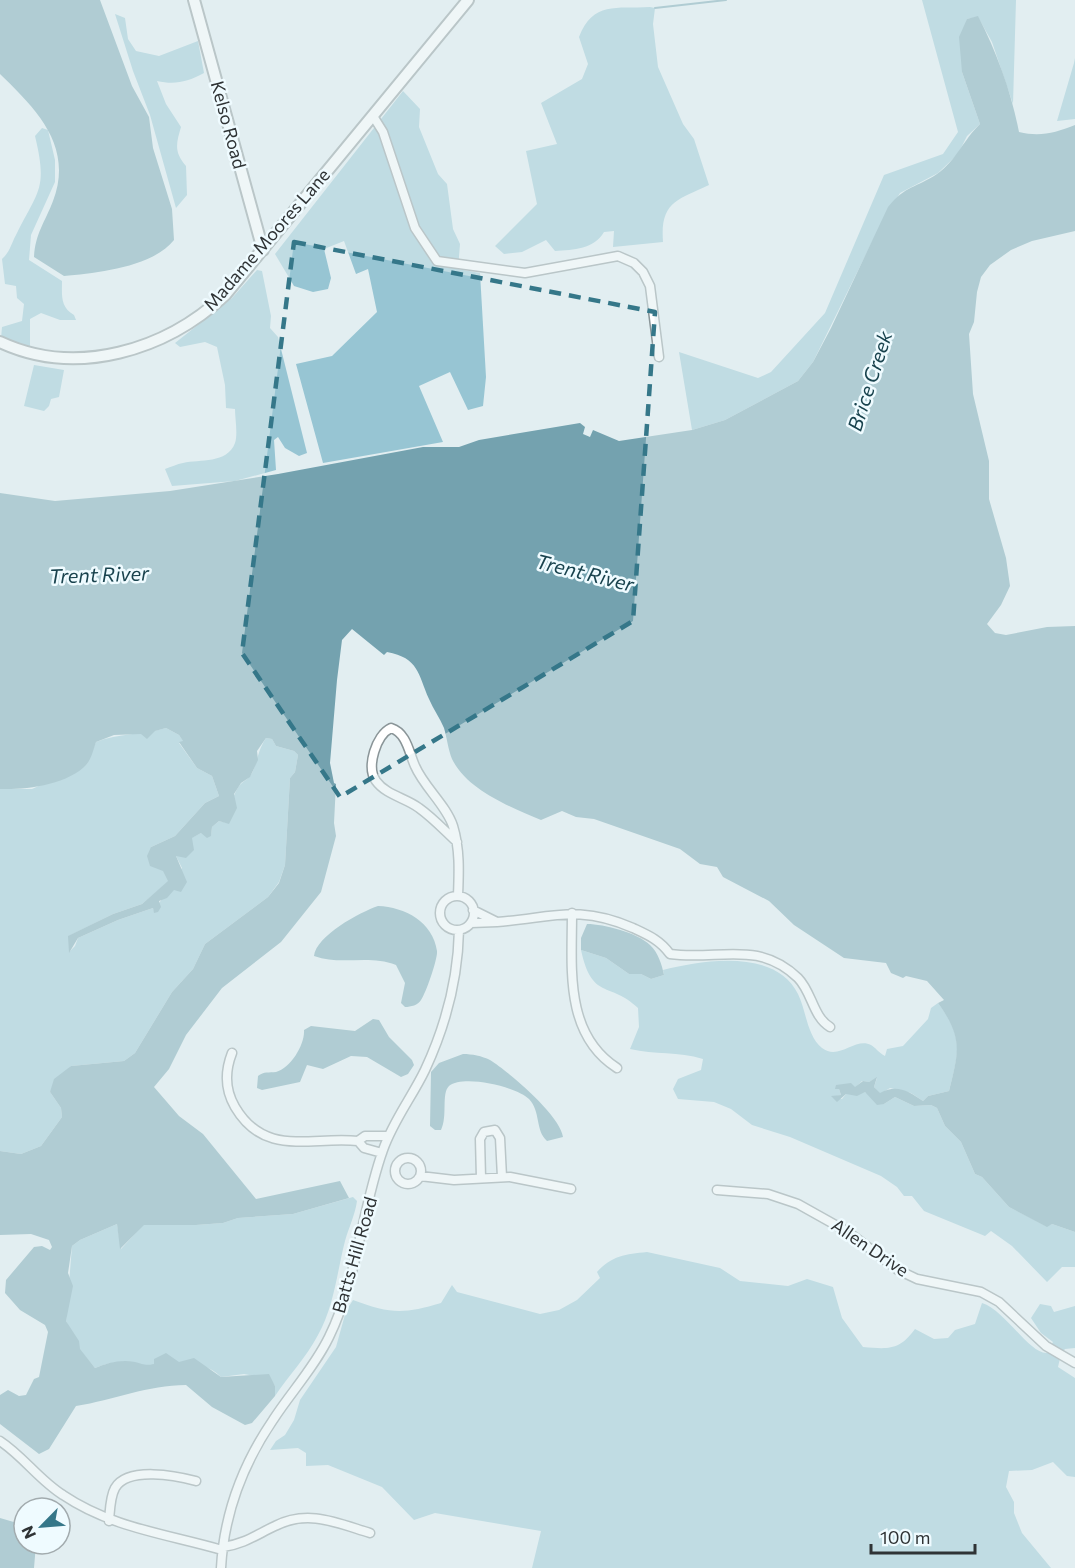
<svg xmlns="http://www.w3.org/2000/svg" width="1075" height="1568" viewBox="0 0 1075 1568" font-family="Commissioner,sans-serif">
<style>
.green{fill:#97c5d3}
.water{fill:#74a2af}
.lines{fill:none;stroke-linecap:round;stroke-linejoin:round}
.stream{stroke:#74a2af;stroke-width:2}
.minor-casing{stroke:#8a9598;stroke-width:11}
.tertiary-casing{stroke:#8a9598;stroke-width:14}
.minor{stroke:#fff;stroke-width:8}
.tertiary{stroke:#fff;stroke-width:10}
.marked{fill:none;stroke:#357789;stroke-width:4.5;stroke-dasharray:12 8;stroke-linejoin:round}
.labels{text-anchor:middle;stroke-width:5;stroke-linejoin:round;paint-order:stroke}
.street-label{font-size:18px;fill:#2f3335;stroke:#effbff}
.water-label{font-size:20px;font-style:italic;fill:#19434e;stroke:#effbff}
</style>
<rect width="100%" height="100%" fill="#e2eef1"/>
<path class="green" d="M922,0H1016L1013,104L992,42L978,17L967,19L962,72L980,124L967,136L958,154L938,173L900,193L872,242L813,362L798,381L725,420L692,430L679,352L758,378L771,372L825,313L884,175L943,154L958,132Z
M650,7L655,8L653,24L658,67L683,124L694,139L709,185C677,200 660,202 663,242L613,247L614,231L604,232C594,249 574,250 555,251L546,240L522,252L504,254L495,246L537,204L526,151L557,144L541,103L582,79L588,64L579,37C593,1 616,9 650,7Z
M115,14L125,18L128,39L136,51L159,56L198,41L204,73C187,82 175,85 157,81L166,104L181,127C176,144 174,152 186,166L187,195L176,208L150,115L133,71Z
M1075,58V119L1057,121L1074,63Z
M403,91L420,109L419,127L438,174L447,184L453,229L460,244L458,269L480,273L486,377L483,406L468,410L450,372L419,386L443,442L323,463L296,364L332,356L377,312L368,269L356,274L344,241L324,249L331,278L328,289L313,292L294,286L275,254Z
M42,128L48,130L55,160V182L31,235L29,260L62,281C62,295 60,307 74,315L76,320H60L41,313L30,319V346L24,347L1,339L2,327L22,321L24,304L17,298L16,286L5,284L2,259C10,252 11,244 16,235C38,190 48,190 35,136Z
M257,270L262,271L271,316L270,328L278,337L307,453L299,456L285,448L278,437L274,440L276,470L235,481L172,486L165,469C171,467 177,464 183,463C200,459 227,464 235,443C238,434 235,419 235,409L226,408L225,385L217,347L205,342L180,347L175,343L232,298Z
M34,365L64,370L59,397L51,399L49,406L44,411L24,406Z
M166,728L179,735L184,742L179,743L197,768L212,776L219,796L205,803L175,836L151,847L169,881L142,904L113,914L69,936V952L75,946L78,938L118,920L153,908L154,911L182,868L176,856L180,855L191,838L201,833L211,835L212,827L219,821L228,823C231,811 231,797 239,786C243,781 249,779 252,773C258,760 258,750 266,738L272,739L276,746L294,751L298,755L295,772L290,778L285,865L279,882L268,897L205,944L193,969L172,992L135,1053L124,1061L71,1066L50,1092L61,1108L62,1117L41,1146L21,1154L0,1151V789H32L87,764L96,742C119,733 142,735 166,728Z
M581,950L606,958L629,974H641L651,979L664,975L663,970C702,960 776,948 798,994C806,1010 807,1036 822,1048C839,1061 855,1037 871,1045C875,1047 879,1053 885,1056L887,1049L903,1046L928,1019L931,1008L938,1003C964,1038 959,1051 949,1091L928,1096L923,1101L911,1093L890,1088L880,1094L874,1087L877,1078L869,1082L862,1081L855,1088L839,1089L841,1095L832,1097L842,1099L846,1094L865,1092L884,1104L895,1097L914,1106L931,1105L937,1108L945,1126L961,1142L975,1174L982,1177L1009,1207L1046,1226L1052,1224L1075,1232V1267H1062L1047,1282L1012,1246L991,1231L985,1236L924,1211L912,1196H904L897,1187L881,1176L790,1137L752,1125L731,1109L714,1102L678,1099L673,1089L678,1079L701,1070L703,1059C678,1051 655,1055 630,1049L639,1027L638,1008C610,981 592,1001 581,950Z
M353,1197L357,1201C355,1215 349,1227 345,1241C337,1272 334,1307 318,1335C306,1358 289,1375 275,1396V1386L270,1379L244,1374L221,1377C200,1356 170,1366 145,1366C141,1366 136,1363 132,1362C118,1361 107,1363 95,1368L79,1349L66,1321L72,1246L80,1240L117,1224L121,1249L143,1225H196L223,1223L238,1218L293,1214Z
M647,1252L720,1268L740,1281L788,1286L807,1279L833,1287L842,1318L863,1347C888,1349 899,1351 915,1329L934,1339L948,1338L955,1330L975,1324L982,1303C1005,1310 1029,1354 1047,1353L1053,1342L1041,1333L1031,1318L1040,1304L1051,1306L1054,1312L1075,1306V1348L1065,1349L1061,1354L1058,1367L1075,1378V1477L1067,1476L1053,1462L1032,1470L1009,1471L1006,1487L1014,1502V1513L1022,1533L1051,1568H532L541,1531L435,1513L414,1520L382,1487L328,1465L306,1466V1453L298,1448L270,1450L276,1441L285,1435L294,1420L300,1400L336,1347L346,1311L353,1300C390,1314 404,1314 441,1303L452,1285L457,1292L540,1314L559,1310L577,1300L600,1278L597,1272C611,1256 626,1254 647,1252Z"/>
<path class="water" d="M0,0H100L132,86L149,117L153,148L172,209L174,240C153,267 97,273 64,276L34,257C35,234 45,222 53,201C74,146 36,109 0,74Z
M978,16C997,53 1011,91 1019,132C1040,137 1055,133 1075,125V231L1032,241L1011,250L990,265L981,277L977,292L974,322L969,334L973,394L989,461V499L1006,558L1010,586L1001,605L987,624L995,633L1006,635L1047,627L1075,626V1232L1052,1224L1047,1227L1009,1207L982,1177L975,1174L961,1142L945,1126L937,1108L931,1105L914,1106L895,1097L884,1104L877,1105L865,1092L857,1096L846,1094L837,1102L831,1096L841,1095L839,1089H835L836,1085L851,1083L855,1087L863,1081L869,1082L877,1077L874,1087L880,1093C897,1084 908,1091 923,1101L928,1096L949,1091C959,1051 963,1038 938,1003L944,1000L927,981L906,976L903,978L891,973L886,963L844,958L794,925L769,901L723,877L717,867L700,864L680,849L594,819L576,817L562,811L541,820C511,807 468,791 452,759C448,749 447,738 444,728C440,718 433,709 429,699C418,674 419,658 387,652L384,655L352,629L342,640L337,680L330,763L334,783L336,784L334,823L336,836L321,892L281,942L222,988L186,1035L169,1069L154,1087L179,1116L203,1134L256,1199L340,1181L349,1198L293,1214L238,1218L223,1223L196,1225H144L120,1249L117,1224L80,1240L72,1246L68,1273L73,1286L66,1321L79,1341L80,1349L95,1368C107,1363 121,1359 135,1362C143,1364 145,1366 154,1364V1359L166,1353L179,1362L194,1358L221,1377L269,1374L275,1386V1396L252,1423L245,1425L212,1407L186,1385C148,1385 114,1400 76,1406L49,1449L39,1454L0,1424V1395L8,1390L19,1396L26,1395L34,1379L39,1377L48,1332L45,1325L20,1310L5,1293L6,1280L34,1247L42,1246L50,1250L52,1247L49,1240L31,1234L0,1235V1151L21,1154L41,1146L62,1117L61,1108L50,1092L54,1079L71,1066L124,1061L135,1053L172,992L193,969L205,944L268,897L279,883L285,865L290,778L295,772L298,755L294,751L276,746L272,739L266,738L257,751L258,760L250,777L241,783L234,794L237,808L229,824L219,821L212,827L211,836L207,838L201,833L192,838L194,850L186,858L176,856L187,882L181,892L174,890L167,898L159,901L161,907L158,912L154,913L153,908L118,920L78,938L69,953L68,936L113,914L142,904L168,881L163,871L150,866L147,856L151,847L175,836L205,803L219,796L212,776L197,768L179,742L183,741L179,735L166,728L155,731L147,739L141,734L114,735L96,742C94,748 91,759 87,764C68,785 25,790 0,789V493L55,501L170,491L278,474L423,447H459L479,440L580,423L585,427L583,434L590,437L593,430L619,441L692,430L725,420L798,381L813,362L831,328L888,207C906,185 916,188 937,174C956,161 964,139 980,124L962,72L959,37L967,19Z
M378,906C405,907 433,922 437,951C438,958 426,993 421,1000C418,1005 411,1007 405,1007L401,1003L405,983L396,965C368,954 342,966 314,956C316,936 360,912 378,906Z
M587,924C604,924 638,933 650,945C658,952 662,965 664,975L651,979L641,974H629L606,958L581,950V938Z
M373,1019L379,1020L389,1037L412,1060L414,1065L408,1074L401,1077L367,1057L351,1056L323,1069L307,1065L300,1082L262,1090L257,1088L258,1076C264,1071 269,1073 276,1072C291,1068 305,1044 304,1030L311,1026L355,1031Z
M463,1054C472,1054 482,1056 490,1060C509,1072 560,1115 563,1137L547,1141C535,1130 541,1112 529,1099C517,1087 464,1074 449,1086C441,1094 448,1116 441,1130H435L430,1126L431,1072L439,1063Z
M0,1518L24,1525V1544H36L34,1568H0Z"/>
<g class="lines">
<path class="stream" d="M655,8L726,0"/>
<g class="minor-casing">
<path id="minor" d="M373,116L383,132L415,228L437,261L525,273L618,256L634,263L643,272L650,286L659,357
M457,842C445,831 433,818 419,808C406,798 386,795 376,781C366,767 376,735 391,728C407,733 409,753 415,766C424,787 446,805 453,826C460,849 459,872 458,896
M440 913a17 17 0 1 1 34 0a17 17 0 1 1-34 0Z
M572,913C572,968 564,1034 617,1068
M497,922C552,918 578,904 633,928C648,935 660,940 670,954C717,961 758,939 798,978C812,992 813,1017 830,1027
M471,923L497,922L473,910
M232,1053C225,1071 225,1090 235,1107C265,1158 311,1136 358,1141
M382,1153L364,1148L358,1141L365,1136H388
M395 1171a13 13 0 1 1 26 0a13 13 0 1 1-26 0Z
M420,1176L454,1180L510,1177L571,1189
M481,1178L480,1139L484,1132L495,1130L500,1138L502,1177
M717,1190L768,1194L798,1204L848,1232L898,1270L917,1279L981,1292L999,1302L1046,1346L1075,1363
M0,1441C23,1456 39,1480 63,1495C112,1528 167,1534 222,1550
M109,1521C110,1510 110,1497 115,1488C128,1466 177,1476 196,1481
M223,1547C244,1544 256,1535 275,1526C308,1509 337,1523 370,1533
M221,1568C224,1515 243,1464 273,1420C291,1392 314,1368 329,1337C358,1278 361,1211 383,1150C393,1121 412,1097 425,1070C446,1025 458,980 459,930"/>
</g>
<g class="tertiary-casing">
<path id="tertiary" d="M194,0L263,250
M0,342C77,378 166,350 225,295L468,0"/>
</g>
<use href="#minor" class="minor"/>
<use href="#tertiary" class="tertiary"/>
</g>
<path d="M0 0H1075V1568H0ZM294,242L655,312L633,621L340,797L242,653Z" fill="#e2eef1" fill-opacity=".55" fill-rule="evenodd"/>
<path class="marked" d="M294,242L655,312L633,621L340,797L242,653Z"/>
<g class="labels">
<g class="street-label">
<text transform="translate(228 125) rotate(75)" y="6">Kelso Road</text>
<text transform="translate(267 240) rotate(-49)" y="6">Madame Moores Lane</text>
<text transform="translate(870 1248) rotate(34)" y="6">Allen Drive</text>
<text transform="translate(355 1255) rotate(-74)" y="6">Batts Hill Road</text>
</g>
<g class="water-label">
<text transform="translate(870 381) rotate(-72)" y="7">Brice Creek</text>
<text transform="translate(585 573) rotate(14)" y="7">Trent River</text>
<text transform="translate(99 575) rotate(-2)" y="7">Trent River</text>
</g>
</g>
<g transform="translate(42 1526) rotate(245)"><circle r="28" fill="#effbff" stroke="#a2abae" stroke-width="1.5"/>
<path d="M0-4.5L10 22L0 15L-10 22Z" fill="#357789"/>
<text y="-9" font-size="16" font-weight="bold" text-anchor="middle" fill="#2f3335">N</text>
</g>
<path d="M871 1544v9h104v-9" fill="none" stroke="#2f3335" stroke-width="3"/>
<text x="880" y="1544" font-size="18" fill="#2f3335" stroke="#effbff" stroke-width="4.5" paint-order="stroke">100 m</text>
</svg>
